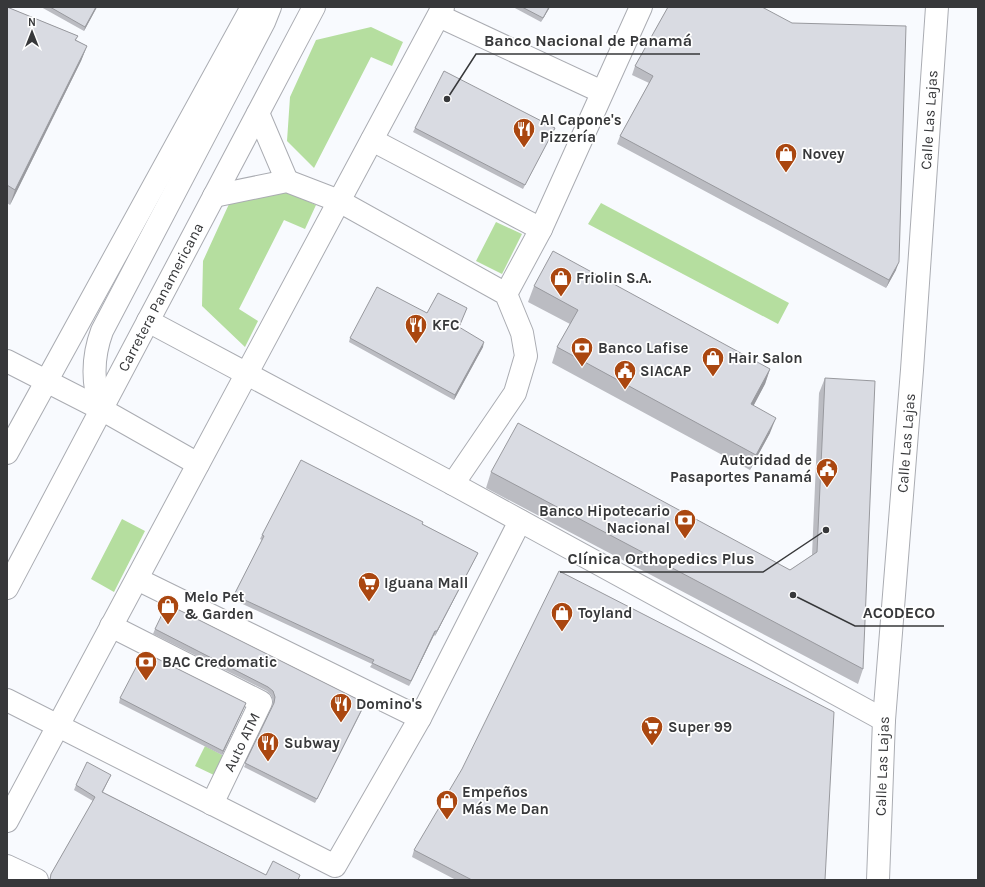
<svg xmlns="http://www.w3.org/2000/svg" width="985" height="887" viewBox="0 0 985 887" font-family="Karla,sans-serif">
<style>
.green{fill:#b5de9f}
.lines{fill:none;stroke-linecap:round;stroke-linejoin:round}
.minor-casing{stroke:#aaacb2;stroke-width:24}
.highway-casing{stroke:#aaacb2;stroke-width:24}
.minor{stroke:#fff;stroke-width:22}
.highway{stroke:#fff;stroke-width:22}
.wall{fill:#bbbcc2}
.shaded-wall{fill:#98999e}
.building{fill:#d9dbe2;stroke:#98999e}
.labels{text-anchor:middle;stroke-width:3.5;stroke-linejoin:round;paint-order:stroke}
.poi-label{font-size:15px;font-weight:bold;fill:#37383a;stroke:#fff;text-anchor:start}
.street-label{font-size:15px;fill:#37383a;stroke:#fff}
.leader{fill:none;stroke:#37383a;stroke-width:1.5}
.callout-dot{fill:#37383a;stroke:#fff;stroke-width:1.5}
.callout-label{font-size:16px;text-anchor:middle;font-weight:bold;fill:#37383a;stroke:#fff;stroke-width:3.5;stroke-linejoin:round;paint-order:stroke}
</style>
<rect width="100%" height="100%" fill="#f8fafe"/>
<path class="green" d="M371,27L403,42L392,66L371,57L314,168L287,141L290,97L316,40Z
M284,190L316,205L305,229L284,220L239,309L258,321L245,347L202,306L203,261L229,204Z
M601,203L789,303L778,324L588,224Z
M496,222L522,234L502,274L476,261Z
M122,519L145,531L114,592L91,579Z
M205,746L226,757L216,776L195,766Z"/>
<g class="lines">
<g class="minor-casing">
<g id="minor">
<path d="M439,16L602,92"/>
<path d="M258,113L287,181"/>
<path d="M372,140L541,229"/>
<path d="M214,196L287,181L339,201L506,294L522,333L526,356L515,393L453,484"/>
<path d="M506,294L541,229L641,7"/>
<path d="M148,321L453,484L884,720"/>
<path d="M7,361L101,409L198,464"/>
<path d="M137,579L420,718L520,521"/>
<path d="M111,626L261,702L212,804"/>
<path d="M7,700L335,866L420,718"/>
<path d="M7,821L443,7"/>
<path d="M7,866L37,880"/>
<path id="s1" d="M878,880L884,720L912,370L937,7"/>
</g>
</g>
<g class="highway-casing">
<g id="highway">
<path d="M101,409C92,383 92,358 102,331L264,22L270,7"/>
<path d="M7,453L252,7"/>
<path id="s2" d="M7,588L314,7"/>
</g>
</g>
<use href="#minor" class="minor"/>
<use href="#highway" class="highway"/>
</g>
<path class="wall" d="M7,7L78,36L76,40L87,46L81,61L10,205L7,203Z
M41,7H97L84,31Z
M513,7H550L541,22Z
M668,7L896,270L886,288L617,144L620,136L649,83L632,75L635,66Z
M415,128H555L553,132L523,189L413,132Z
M534,286L770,369L765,384L753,406L770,433L750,470L552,363L557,347L570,324L528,302Z
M467,308L459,327L483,347L454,400L349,342L350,338L427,313Z
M825,378L863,669L858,684L486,488L491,472L790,570L812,555L819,393Z
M422,524L478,553L476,557L435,636L434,635L409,686L370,667L372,664L232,599L262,540L260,539L262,535Z
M155,629L363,708L315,803L244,767L273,706V701L271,695L267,691L153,634Z
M120,698L246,703L222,755L119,703Z
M111,775L103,792L266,875L298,880H49L51,874L93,801L74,790L76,785Z
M414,850L825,880H456L412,857Z"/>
<path class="shaded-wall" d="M96,7H97L84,31L85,27Z
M549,7H550L541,22L543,18Z
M87,46L81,61L10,205L15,190Z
M899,262L896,270L886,288L889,280Z
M484,342L483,347L454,400L455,395Z
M770,369L765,384L746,420L751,404Z
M776,418L770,433L750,470L756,455Z
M478,553L476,557L435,636L437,631Z
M435,631L434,635L409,686L411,681Z
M246,703L244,708L222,755L223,751Z
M365,703L363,708L315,803Z"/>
<path class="building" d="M7,7L78,36L75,40L87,46L15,190L7,185Z
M50,7H96L85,27Z
M522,7H549L543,18Z
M668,7H762L792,23L906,26L899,262L889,280L620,136L653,76L635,66Z
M444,71L555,128L525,185L415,128Z
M553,251L770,369L751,404L776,418L756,455L557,347L578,310L534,286Z
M377,287L427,313L438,293L467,308L459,327L484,342L455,395L350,338Z
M825,378L875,381L863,669L491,472L518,423L790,570L817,552Z
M301,460L423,522L422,524L478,553L437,631H435L411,681L372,663L374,660L234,595L264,536L262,535Z
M559,571L834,712L825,880H472L414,850L462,769Z
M167,604L365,703L317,799L245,763L274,703L275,697L273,691L268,687L155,629Z
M144,652L246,703L223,751L120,698Z
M87,762L111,775L102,792L266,875L273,861L300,875L298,880H50L51,874L95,797L76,785Z"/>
<defs>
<g id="restaurant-pin" transform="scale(1.15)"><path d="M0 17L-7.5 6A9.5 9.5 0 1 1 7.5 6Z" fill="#aa4710" stroke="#fff"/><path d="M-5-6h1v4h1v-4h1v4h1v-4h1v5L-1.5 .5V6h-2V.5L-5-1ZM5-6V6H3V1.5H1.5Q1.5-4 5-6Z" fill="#fff"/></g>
<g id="shop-pin" transform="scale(1.15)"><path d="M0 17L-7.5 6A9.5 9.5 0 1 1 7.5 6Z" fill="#aa4710" stroke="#fff"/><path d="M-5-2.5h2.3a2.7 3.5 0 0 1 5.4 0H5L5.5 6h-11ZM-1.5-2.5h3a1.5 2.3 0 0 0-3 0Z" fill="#fff"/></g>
<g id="bank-pin" transform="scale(1.15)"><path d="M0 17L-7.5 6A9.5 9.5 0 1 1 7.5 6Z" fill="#aa4710" stroke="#fff"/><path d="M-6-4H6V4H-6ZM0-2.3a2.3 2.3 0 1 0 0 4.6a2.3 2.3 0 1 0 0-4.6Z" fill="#fff"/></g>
<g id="civic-pin" transform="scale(1.15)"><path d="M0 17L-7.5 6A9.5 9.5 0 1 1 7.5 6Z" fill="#aa4710" stroke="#fff"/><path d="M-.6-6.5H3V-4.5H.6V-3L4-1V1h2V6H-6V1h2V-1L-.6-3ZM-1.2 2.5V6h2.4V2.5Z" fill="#fff"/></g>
<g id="supermarket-pin" transform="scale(1.15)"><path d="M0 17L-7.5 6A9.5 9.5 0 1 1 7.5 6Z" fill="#aa4710" stroke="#fff"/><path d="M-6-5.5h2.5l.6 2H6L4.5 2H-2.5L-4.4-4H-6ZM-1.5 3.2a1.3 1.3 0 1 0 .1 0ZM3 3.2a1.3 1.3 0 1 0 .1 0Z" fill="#fff"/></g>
</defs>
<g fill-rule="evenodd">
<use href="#restaurant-pin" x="524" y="129"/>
<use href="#shop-pin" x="786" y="154"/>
<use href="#shop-pin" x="561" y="278"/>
<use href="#restaurant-pin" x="416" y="325"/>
<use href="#bank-pin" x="582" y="348"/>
<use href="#shop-pin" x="713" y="358"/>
<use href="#civic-pin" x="625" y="371"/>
<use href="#civic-pin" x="827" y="469"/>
<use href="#bank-pin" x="685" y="520"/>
<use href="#supermarket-pin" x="369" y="583"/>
<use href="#shop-pin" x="168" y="606"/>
<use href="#shop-pin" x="562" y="613"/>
<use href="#bank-pin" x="146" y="662"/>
<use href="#restaurant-pin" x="341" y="704"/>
<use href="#supermarket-pin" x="652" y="727"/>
<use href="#restaurant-pin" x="268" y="743"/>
<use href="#shop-pin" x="447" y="801"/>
</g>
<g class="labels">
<g class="poi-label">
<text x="540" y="125">Al Capone's<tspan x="540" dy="17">Pizzería</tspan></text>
<text x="802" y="159">Novey</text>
<text x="576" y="283">Friolin S.A.</text>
<text x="432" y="330">KFC</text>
<text x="598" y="353">Banco Lafise</text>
<text x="728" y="363">Hair Salon</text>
<text x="640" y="376">SIACAP</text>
<text x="812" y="465" text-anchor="end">Autoridad de<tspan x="812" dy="17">Pasaportes Panamá</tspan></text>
<text x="670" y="516" text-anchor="end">Banco Hipotecario<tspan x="670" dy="17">Nacional</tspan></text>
<text x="384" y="588">Iguana Mall</text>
<text x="184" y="602">Melo Pet<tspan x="184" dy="17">&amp; Garden</tspan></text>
<text x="578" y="618">Toyland</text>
<text x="162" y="667">BAC Credomatic</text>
<text x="356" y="709">Domino's</text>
<text x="668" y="732">Super 99</text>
<text x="284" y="748">Subway</text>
<text x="462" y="797">Empeños<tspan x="462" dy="17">Más Me Dan</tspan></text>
</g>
<g class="street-label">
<text dy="5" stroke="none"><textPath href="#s1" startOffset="762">Calle Las Lajas</textPath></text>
<text dy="5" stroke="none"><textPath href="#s2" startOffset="329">Carretera Panamericana</textPath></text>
<text dy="5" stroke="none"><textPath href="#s1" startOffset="438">Calle Las Lajas</textPath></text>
<text transform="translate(242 742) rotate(-64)" y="5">Auto ATM</text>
<text dy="5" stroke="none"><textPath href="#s1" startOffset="114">Calle Las Lajas</textPath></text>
</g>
</g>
<path class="leader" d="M447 99L476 54H700M826 530L763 572H560M793 595L855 626H944"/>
<g class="callout-dot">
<circle cx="447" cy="99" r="4"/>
<circle cx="826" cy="530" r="4"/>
<circle cx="793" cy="595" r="4"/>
</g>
<g class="callout-label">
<text x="588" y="46">Banco Nacional de Panamá</text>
<text x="661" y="564">Clínica Orthopedics Plus</text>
<text x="899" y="618">ACODECO</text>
</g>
<rect width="985" height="887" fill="none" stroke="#37383a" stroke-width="16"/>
<g transform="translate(32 32)" stroke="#ffffff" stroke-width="3" paint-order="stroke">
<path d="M0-3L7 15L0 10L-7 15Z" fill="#37383a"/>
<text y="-6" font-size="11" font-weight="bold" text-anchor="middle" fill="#37383a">N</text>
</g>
</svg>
